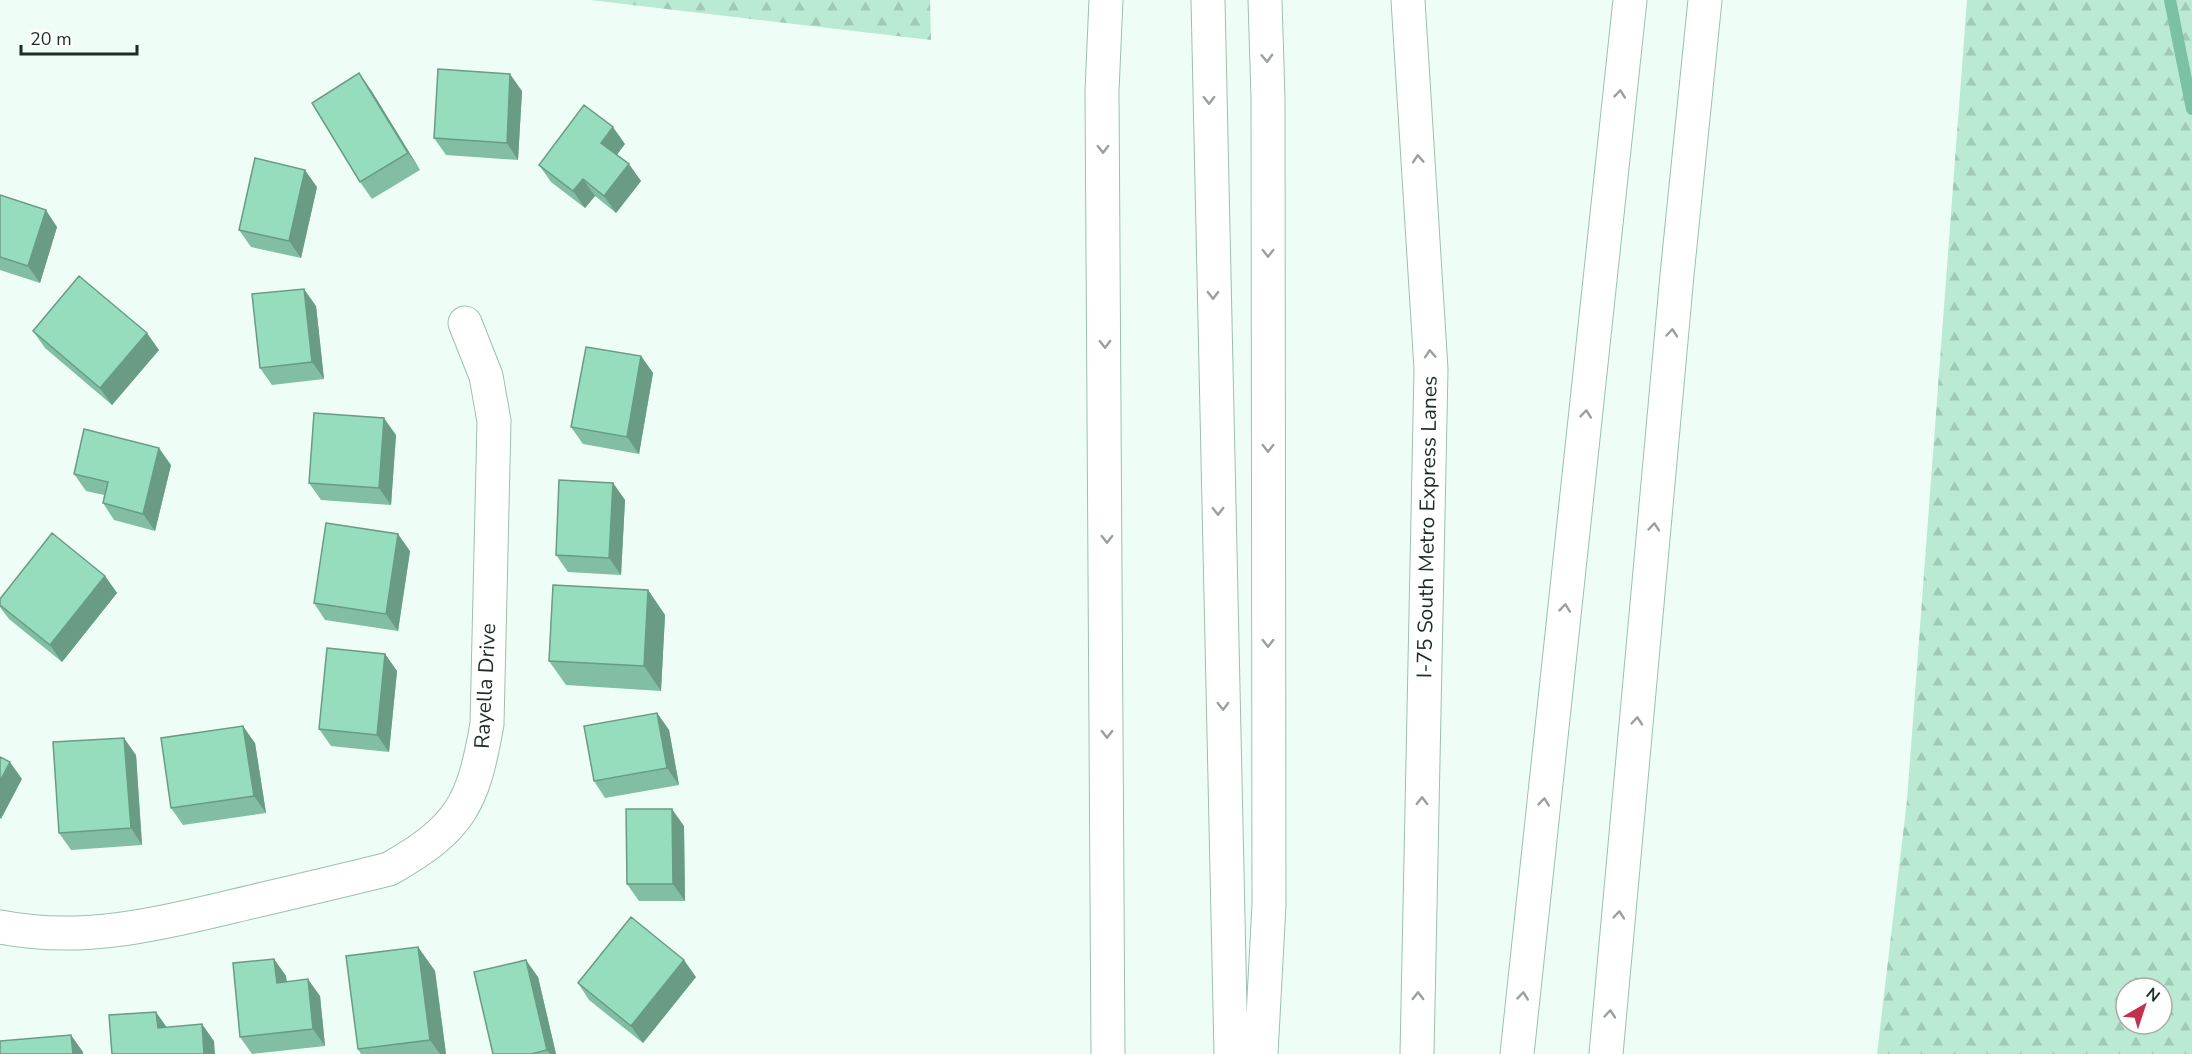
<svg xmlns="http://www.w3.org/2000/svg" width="2192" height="1054" viewBox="0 0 2192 1054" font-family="'Nunito Sans',sans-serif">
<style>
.forest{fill:url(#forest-firs);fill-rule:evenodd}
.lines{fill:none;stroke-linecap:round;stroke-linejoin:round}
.stream{stroke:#7bc1a3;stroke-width:12}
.street-casing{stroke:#9ac1af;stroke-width:35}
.highway-casing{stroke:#9ac1af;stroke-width:35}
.street{stroke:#fff;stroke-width:33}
.highway{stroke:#fff;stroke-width:33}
.wall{fill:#81bea3}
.shaded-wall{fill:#699b85}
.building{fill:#96ddbe;stroke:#699b85;stroke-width:1.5}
.oneway{stroke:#99a09d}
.labels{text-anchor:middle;stroke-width:6;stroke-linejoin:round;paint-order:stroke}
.street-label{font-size:21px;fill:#1d2d26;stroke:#fff}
</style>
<defs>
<pattern id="forest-firs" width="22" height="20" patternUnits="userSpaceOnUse" patternTransform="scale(1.5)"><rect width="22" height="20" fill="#bbead4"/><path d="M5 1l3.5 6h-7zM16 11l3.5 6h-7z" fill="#a0c9b6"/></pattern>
</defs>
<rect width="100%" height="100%" fill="#eefef6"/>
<path class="forest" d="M590,0H930L931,40Z
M1967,0H2192V1054H1877L1907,800ZM2126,988H2162V1024H2126Z"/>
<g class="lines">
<path class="stream" d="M2170,0L2192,109"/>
<g class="street-casing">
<path id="street" d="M0,927C80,943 156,925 234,906C285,894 337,882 389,869C461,828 473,804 487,724L494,421L486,376L465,323"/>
</g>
<g class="highway-casing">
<path id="highway" d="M1106,0L1102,91L1108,1054
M1208,0L1231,1054
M1408,0L1431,369L1417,1054
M1261,1054L1269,905L1268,98L1265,0
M1517,1054L1630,0
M1606,1054L1677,275L1705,0"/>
</g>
<use href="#street" class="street"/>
<use href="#highway" class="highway"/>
</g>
<path class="wall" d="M371,90L420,170L372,199L360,182Z
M522,91L518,160L446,155L434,138Z
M625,144L617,154L641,181L616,213L595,196L585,208L551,182L539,165Z
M317,187L301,258L251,247L239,230Z
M0,195L57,227L40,283L0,270Z
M316,306L324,379L272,385L260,368Z
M33,331L159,350L112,405L45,348Z
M641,356L653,373L639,454L583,444L571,427Z
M396,435L391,505L321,500L309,483Z
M171,465L155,531L114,520L103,503L104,495L86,491L74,474Z
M613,483L625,500L621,575L568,572L556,555Z
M410,551L398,631L325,620L314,603Z
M105,576L117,593L62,662L9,619L0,607V599Z
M648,590L665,615L661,691L566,685L549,661Z
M385,654L397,671L389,752L331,746L319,729Z
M657,713L669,730L679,785L605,798L594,781Z
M255,743L266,813L183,825L171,808Z
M136,755L142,845L71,850L59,833Z
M684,826L685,901H639L627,884Z
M418,947L435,971L446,1054H361L358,1049Z
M274,959L286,976L287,982L320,996L325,1046L252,1054L240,1037Z
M538,977L556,1054H493Z
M696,977L643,1043L589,1000L578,983Z"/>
<path class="shaded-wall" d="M359,73L371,90L420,170L408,153Z
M510,74L522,91L518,160L507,143Z
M613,127L625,144L613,160L601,143Z
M629,164L641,181L616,213L604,196Z
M305,170L317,187L301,258L289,241Z
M583,179L595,196L585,208L573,191Z
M46,210L57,227L40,283L28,266Z
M304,289L316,306L324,379L312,362Z
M147,333L159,350L112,405L100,388Z
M641,356L653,373L639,454L627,437Z
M384,418L396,435L391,505L379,488Z
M159,448L171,465L155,531L143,514Z
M613,483L625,500L621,575L609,558Z
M398,534L410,551L398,631L386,614Z
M105,576L117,593L62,662L50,645Z
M648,590L665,615L661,691L644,666Z
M385,654L397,671L389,752L377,735Z
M657,713L669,730L679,785L667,768Z
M243,726L255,743L266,813L254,796Z
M124,738L136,755L142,845L131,828Z
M10,762L22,779L1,819L0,818V781Z
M672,809L684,826L685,901L673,884Z
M418,947L435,971L446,1054H440L430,1040Z
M274,959L286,976L288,1000L277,983Z
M526,960L538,977L556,1054H550L547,1050Z
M684,960L696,977L643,1043L631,1026Z
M308,979L320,996L325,1046L313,1029Z
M156,1012L168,1029L158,1028Z
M202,1024L214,1041L215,1054H204Z
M71,1035L83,1052V1054H73Z"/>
<path class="building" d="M438,69L510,74L507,143L434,138Z
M359,73L408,153L360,182L312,103Z
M584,105L613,127L601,143L629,164L604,196L583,179L573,191L539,165Z
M255,158L305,170L289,241L239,230Z
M0,195L46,210L28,266L0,257Z
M79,276L147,333L100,388L33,331Z
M304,289L312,362L260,368L252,294Z
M586,347L641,356L627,437L571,427Z
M314,413L384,418L379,488L309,483Z
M84,429L159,448L143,514L103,503L108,482L74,474Z
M559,480L613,483L609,558L556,555Z
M326,523L398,534L386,614L314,603Z
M52,533L105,576L50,645L0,605V599Z
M553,585L648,590L644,666L549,661Z
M327,648L385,654L377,735L319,729Z
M657,713L667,768L594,781L584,726Z
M243,726L254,796L171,808L161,738Z
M124,738L131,828L59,833L53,742Z
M0,757L10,762L0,781Z
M626,809H672L673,884H627Z
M631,917L684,960L631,1026L578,983Z
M418,947L430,1040L358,1049L346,956Z
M274,959L277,983L308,979L313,1029L240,1037L233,963Z
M526,960L547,1050L531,1054H493L474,972Z
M156,1012L158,1028L202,1024L204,1054H112L109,1015Z
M71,1035L73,1054H0V1041Z"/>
<defs><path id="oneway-chevron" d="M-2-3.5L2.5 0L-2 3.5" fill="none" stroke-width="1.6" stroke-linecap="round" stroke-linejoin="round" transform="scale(1.5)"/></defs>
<g class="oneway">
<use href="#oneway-chevron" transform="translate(1267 58) rotate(88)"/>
<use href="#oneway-chevron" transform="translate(1620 94) rotate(-84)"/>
<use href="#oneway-chevron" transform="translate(1209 100) rotate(89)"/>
<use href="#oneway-chevron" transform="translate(1103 149) rotate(89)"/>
<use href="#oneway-chevron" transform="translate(1418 159) rotate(-94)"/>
<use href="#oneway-chevron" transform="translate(1268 253) rotate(90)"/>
<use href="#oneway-chevron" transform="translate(1213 295) rotate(89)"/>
<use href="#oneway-chevron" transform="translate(1672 333) rotate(-85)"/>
<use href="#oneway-chevron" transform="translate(1105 344) rotate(89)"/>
<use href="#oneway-chevron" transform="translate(1430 354) rotate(-94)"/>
<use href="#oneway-chevron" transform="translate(1586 414) rotate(-84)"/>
<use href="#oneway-chevron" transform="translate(1268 448) rotate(90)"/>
<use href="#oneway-chevron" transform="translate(1218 511) rotate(89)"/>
<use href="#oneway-chevron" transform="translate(1654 527) rotate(-85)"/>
<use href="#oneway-chevron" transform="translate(1107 539) rotate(90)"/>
<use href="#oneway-chevron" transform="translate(1565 608) rotate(-84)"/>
<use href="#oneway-chevron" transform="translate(1268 643) rotate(90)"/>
<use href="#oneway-chevron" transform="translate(1223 706) rotate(89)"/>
<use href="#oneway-chevron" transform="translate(1637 721) rotate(-85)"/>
<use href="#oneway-chevron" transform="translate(1107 734) rotate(90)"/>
<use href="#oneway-chevron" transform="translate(1422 801) rotate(-89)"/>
<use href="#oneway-chevron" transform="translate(1544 802) rotate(-84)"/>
<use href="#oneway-chevron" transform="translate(1619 915) rotate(-85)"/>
<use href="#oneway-chevron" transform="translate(1418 996) rotate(-89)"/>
<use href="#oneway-chevron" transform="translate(1523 996) rotate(-84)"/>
<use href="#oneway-chevron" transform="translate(1610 1014) rotate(-85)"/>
</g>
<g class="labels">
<g class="street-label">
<text transform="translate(1427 527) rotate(-89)" y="7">I-75 South Metro Express Lanes</text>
<text transform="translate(485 686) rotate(-87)" y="7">Rayella Drive</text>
</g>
</g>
<g transform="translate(2144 1006) rotate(39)"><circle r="28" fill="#ffffff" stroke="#a5aba8" stroke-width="1.5"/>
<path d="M0-4.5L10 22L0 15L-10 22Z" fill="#c1304c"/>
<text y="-9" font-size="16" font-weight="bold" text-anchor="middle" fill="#1d2d26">N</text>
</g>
<path d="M21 45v9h116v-9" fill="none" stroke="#1d2d26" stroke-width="3"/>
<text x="30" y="45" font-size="18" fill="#1d2d26" stroke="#ffffff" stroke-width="4.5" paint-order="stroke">20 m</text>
</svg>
